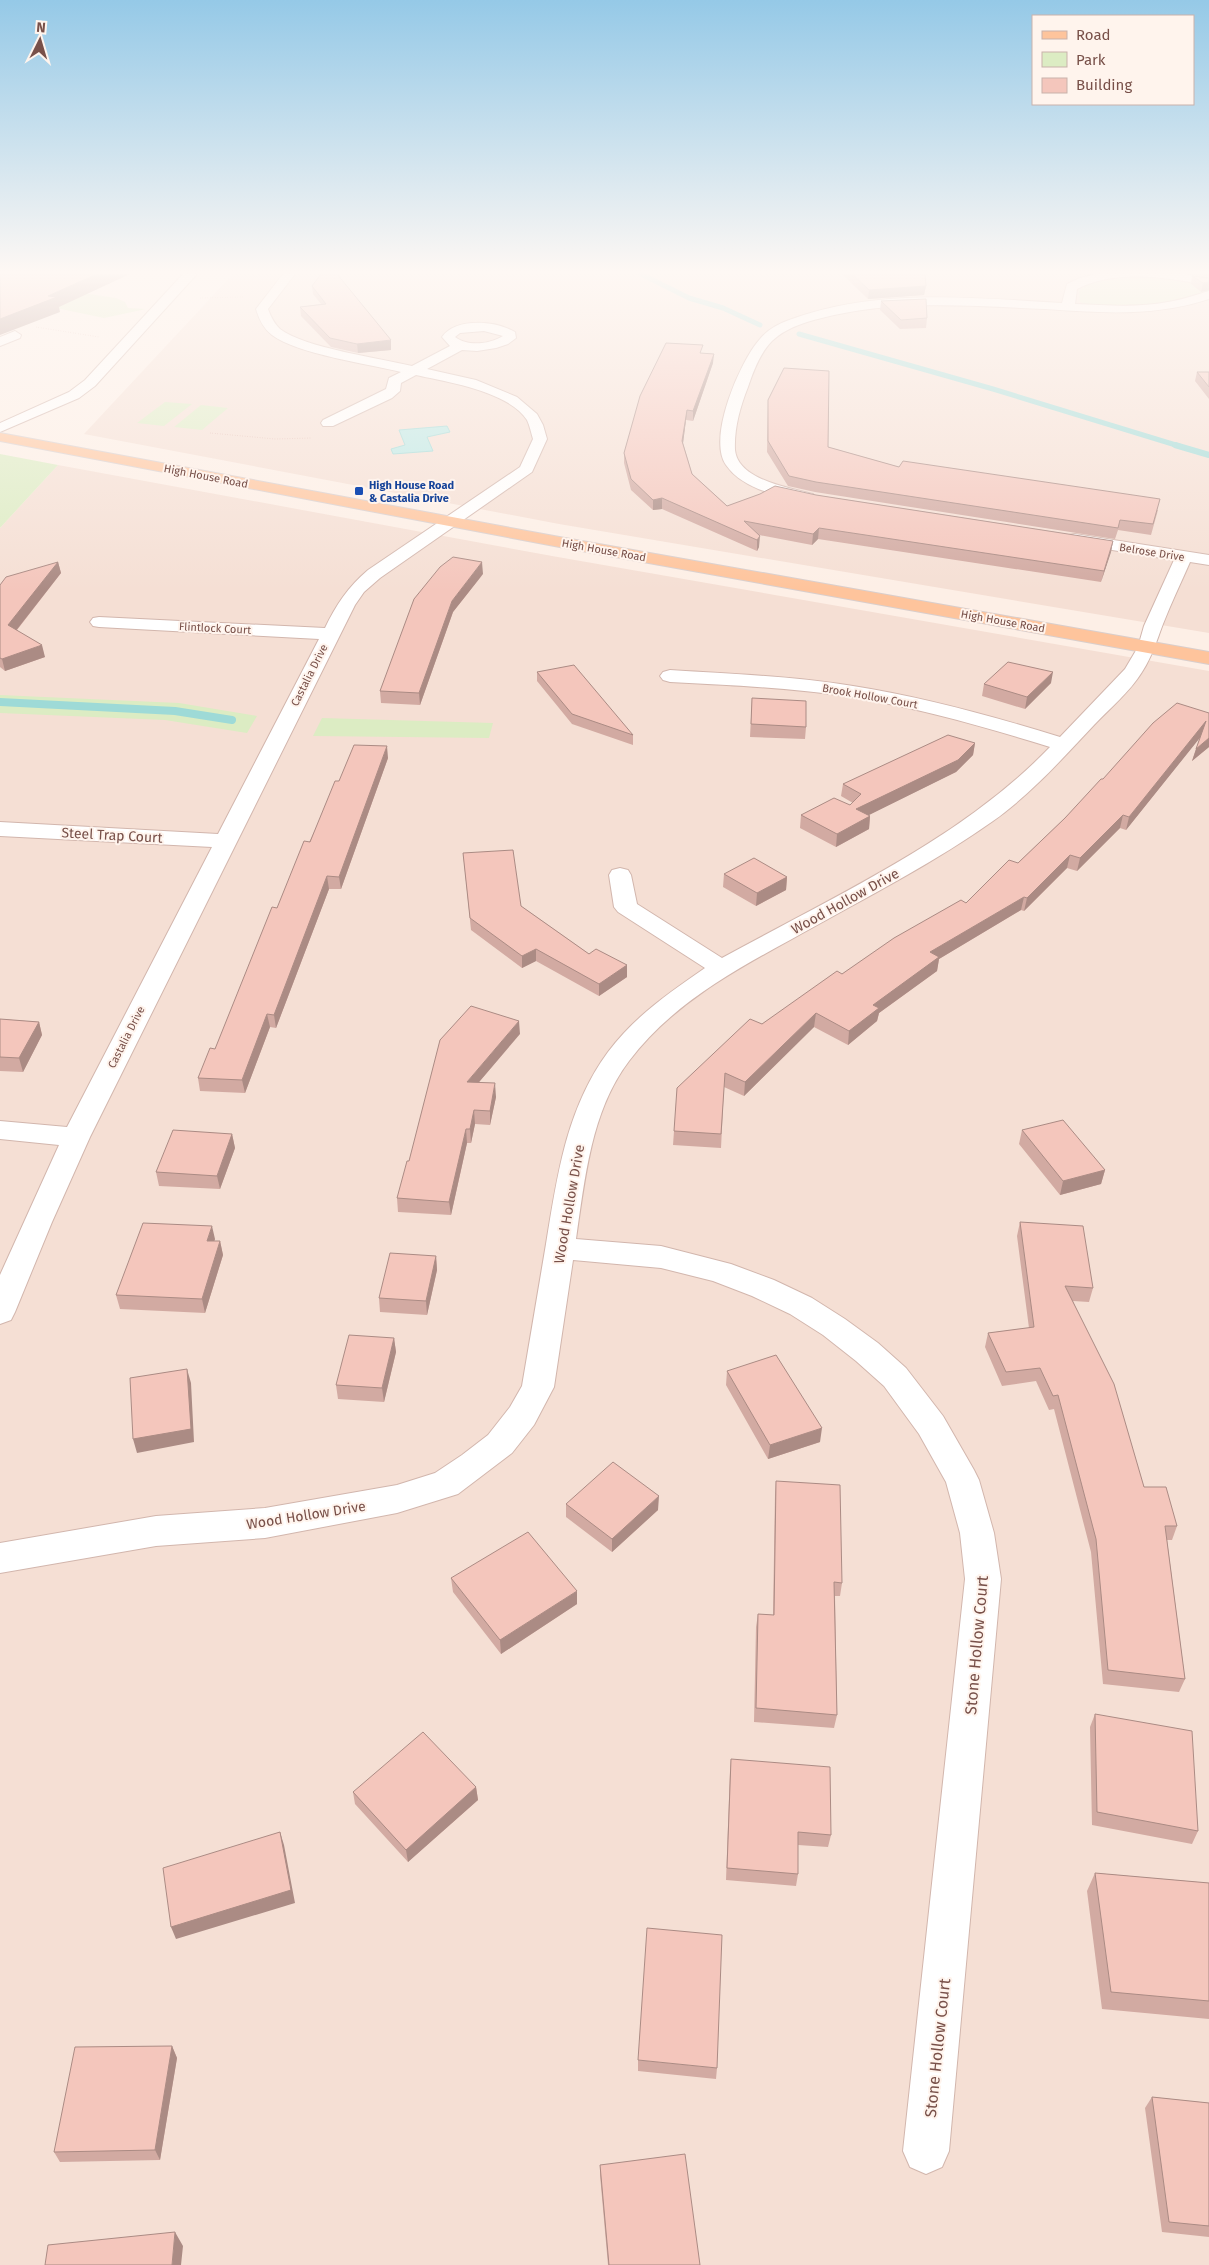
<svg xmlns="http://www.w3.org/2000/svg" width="1209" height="2265" viewBox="0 0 1209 2265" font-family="'Fira Sans',sans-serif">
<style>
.residential{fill:#f5dfd4}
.green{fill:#dcecc3}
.water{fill:#b9e8e5;stroke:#9edad7}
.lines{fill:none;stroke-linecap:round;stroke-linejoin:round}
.stream-far2{stroke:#9edad7;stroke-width:5}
.stream-far1{stroke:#9edad7;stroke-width:6}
.stream{stroke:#9edad7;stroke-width:8}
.minor-casing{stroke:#d2b6ad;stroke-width:2}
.major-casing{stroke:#d9cecc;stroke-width:2}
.path{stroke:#d9a99f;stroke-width:1;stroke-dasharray:0.5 2;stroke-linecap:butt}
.minor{fill:#fff;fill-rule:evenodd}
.major{fill:#fec49c;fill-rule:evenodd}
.wall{fill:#d2aaa2}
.shaded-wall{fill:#ab8b84}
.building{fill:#f4c6bc;stroke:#ab8b84}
.transit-dot{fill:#1a4fb4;stroke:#fff4ed;stroke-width:2}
.labels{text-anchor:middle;stroke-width:4;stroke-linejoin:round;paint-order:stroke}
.far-street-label{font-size:11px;fill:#785049;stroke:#fff4ed}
.far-transit-label{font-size:11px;font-weight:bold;fill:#164399;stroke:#fff4ed;text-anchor:start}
.street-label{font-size:14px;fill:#785049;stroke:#fff4ed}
.near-street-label{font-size:16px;fill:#785049;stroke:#fff4ed}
</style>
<rect width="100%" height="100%" fill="#fdefe6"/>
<path class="residential" d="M233,274H1209V633L559,524L84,434Z
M58,465L552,556L1209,671V2265H0V528Z"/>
<path class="green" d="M1144,277L1209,285V292L1177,302L1150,306L1089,305L1080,302L1079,290C1098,278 1122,279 1144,277Z
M69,291L116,298L125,302L128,308L146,309L104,318L56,308L69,302L50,299Z
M165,402L192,404L164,426L137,423Z
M201,405L228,408L202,430L174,427Z
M0,454L58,465L0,528Z
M0,695L179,703L257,716L247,733L165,720L0,713Z
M322,718L493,723L489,738L313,736Z"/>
<path class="water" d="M447,426L450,432L427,437L433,451L393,454L391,449L405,445L399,430Z"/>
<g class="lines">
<path class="stream-far2" d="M641,274L689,298L723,308L760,325
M799,334L993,389L1179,446"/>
<path class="stream-far1" d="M1175,445L1209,455"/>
<path class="stream" d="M0,702L175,711L232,720"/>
<g class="minor-casing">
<path id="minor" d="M183,274H197L95,386L79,398L0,432V423L69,392L85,380Z
M283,274H295L268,309C271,317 274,323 280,329C305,348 379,358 412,366L450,346L442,337C456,317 496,321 515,332L516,338L508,344L496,348L477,351L462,350L427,369L476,380L517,397L537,414L543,425L547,439L532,472L380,578L364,592L355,605L90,1137L52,1222L15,1312L11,1320L0,1324V1275L59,1145L0,1139V1121L67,1127L212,847L0,836V822L218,834L319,639L99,627L93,626L90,622L93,618L99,617L325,628C336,605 348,587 368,570L520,467L533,439C531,433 530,426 527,420C508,391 447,382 416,375L401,383L400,391L392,398L333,426H323L321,423L323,420L386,389L389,378L401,372C369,364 297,354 272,335C263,328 259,319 256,309ZM484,331L503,336C490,344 468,347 455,337L460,333Z
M1096,274H1184L1209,278V286C1167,277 1116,269 1077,289L1075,304C1106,305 1137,308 1168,302C1182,300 1195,295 1209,291V299C1155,317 1101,313 1045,309C974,306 904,300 834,315C813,320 789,325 772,341C760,353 753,372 748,387C740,407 734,429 735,450C738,480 790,488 813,494L815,497L813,500L807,502C780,496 743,490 726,465C707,438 740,361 760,339C769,328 782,322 795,318C880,288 974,298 1062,303L1067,284L1080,278Z
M15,331L21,335L20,338L0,346V337Z
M1075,534L1209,555V565L1190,562C1181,583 1171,603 1163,624C1156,642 1153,655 1142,672C1130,692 1109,709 1094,725C1062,759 1031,794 993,821C938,860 878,891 819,924C751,962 677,997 629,1061C591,1111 585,1178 576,1239L661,1246L731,1264L774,1280L812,1298L845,1319L878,1343L906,1368L943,1416L974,1470L979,1480L994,1533L1001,1579L949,2151L942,2167L926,2174L910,2167L903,2151L965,1579L960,1533L946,1482L919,1434L884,1386L856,1361L823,1335L790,1314L752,1296L713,1281L661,1268L573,1260L554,1387L534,1425L512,1453L458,1494L397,1513L265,1538L156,1546L0,1573V1543L156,1516L265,1508L397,1485L435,1473L462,1455L488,1435L510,1407L522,1386C530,1339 538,1292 546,1244C557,1177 566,1109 608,1052C635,1016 669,993 705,968L618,912L614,907L609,875L612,870L620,868L628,870L631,875L637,904L722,958C833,897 962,839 1050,747C985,727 919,708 852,697C791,688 731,685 670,682L663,680L660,676L663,672L670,670C731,674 792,676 853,686C923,697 992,716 1060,737L1125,669L1138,647L1144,626L1174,560L1069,543L1067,539L1069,535Z"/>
</g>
<g class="major-casing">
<path id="major" d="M0,433L565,538L1209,652V664L565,548L0,441Z"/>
</g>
<path class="path" d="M200,298L243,297
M36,327L99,337
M210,433L275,439L312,438"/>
<use href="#minor" class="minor"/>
<use href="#major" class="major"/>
</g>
<path class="wall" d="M842,274H925L926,286L924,295L868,299Z
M1191,274H1209V276Z
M1192,276L1209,278L1201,292L1191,284Z
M312,286L391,350L358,353L331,347L301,316L300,307L321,304L313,294Z
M881,301L927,318L926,328L900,329L880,310Z
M703,353L713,363L693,421L686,420L683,443L692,474L727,506L816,495L1113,541L1111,552L1101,582L818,539L812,545L759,535V547L757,551L662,509L653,510L631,490L624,463V453Z
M1197,372H1209V399L1195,381Z
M768,400L828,447L899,467L1158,510L1151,535L1118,530L1115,539L815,492L788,486L767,452Z
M58,562L61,573L17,630L45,657L5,671L0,667V585Z
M483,574L453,612L420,705L381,703L380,691Z
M537,672L633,735V745L572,724L537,681Z
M1051,683L1025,709L982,696L984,684Z
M752,698L806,727L805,739L750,737Z
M1209,713V747L1192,761L1200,737L1126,830L1120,828L1077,871L1067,868L1024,911L1021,910L939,959L937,971L879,1013L877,1021L848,1045L814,1027L744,1096L724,1087L721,1148L673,1145L674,1131L762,1024L842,974L966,903L1018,863L1065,818L1103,779Z
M975,743L973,755L956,772L868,815L870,816L869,829L836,847L800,828L801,815L850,805L853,803L841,796L843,784Z
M388,758L341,889H329L276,1028L270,1027L245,1093L200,1091L198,1078L215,1049L277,908L339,781Z
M463,853L521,906L589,954L627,965V977L599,996L536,961L522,968L471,930Z
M724,874L787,877L786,890L756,906L723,887Z
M0,1019L39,1022L42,1035L23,1072L0,1071Z
M520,1034L479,1082L496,1097L490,1125L475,1124L471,1143H467L451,1215L398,1212L397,1198L409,1161Z
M1022,1130L1105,1170L1101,1184L1060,1195L1019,1144Z
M232,1134L235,1148L220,1189L159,1186L156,1172Z
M1020,1222L1093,1288L1089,1302L1073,1301L1144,1487L1177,1526L1172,1540H1167L1185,1679L1179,1692L1103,1684L1091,1552L1054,1409L1049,1410L1036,1381L1002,1386L985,1347L988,1333L1029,1328L1017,1236Z
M215,1239L214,1241H220L223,1255L205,1313L120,1309L116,1295Z
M436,1256L437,1270L427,1315L380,1312L379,1298Z
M394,1338L396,1352L384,1402L338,1399L336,1385Z
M727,1371L820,1442L768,1459L726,1385Z
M776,1481L842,1583L840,1596H835L837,1715L834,1728L754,1722L756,1627L758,1614L773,1615L775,1494Z
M566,1504L658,1510L612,1552L566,1517Z
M451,1578L577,1604L501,1654L453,1592Z
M1095,1714L1198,1831L1192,1844L1092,1825L1090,1727Z
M731,1759L831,1835L828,1847L798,1845V1874L796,1886L726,1880L730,1771Z
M476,1787L478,1800L408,1862L355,1804L353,1792Z
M1095,1873L1209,1883V2019L1102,2009L1087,1891Z
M172,2046L177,2058L160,2160L60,2162L54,2152Z
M638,2060L717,2068L716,2079L638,2071Z
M1152,2097L1209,2103V2237L1162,2232L1145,2108Z
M600,2165L700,2265H608L600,2175Z"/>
<path class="shaded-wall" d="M97,274H130L59,307L60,312L0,335V319L48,296Z
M1209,282V290L1201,292L1203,283Z
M926,286L924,295L868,299L869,290Z
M391,340V350L358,353L357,344Z
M714,354L713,363L693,421V411Z
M687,410L686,420L682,451V441Z
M662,498V509L653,510V500Z
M819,528L818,539L812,545L813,534Z
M760,536L759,547L757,551V540Z
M1113,541L1111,552L1101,582L1104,571Z
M58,562L61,573L11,637L8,625Z
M482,562L483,574L453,612L420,705L419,693L452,601Z
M42,645L45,657L5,671L2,659Z
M1053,672L1051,683L1025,709L1027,697Z
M1206,721L1203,734L1126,830L1129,817Z
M1209,738V747L1192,761L1196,749Z
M975,743L973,755L956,772L855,822L856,809Z
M387,746L388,758L341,889L339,877Z
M1123,815L1120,828L1077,871L1080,858Z
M870,816L869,829L836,847L837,834Z
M1070,855L1067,868L1024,911L1027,898Z
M327,876L329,889L276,1028L274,1015Z
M787,877L786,890L756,906L757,893Z
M1024,897L1021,910L939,959L937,971L879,1013L877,1021L848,1045L849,1031L873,1005L930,952Z
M536,949V961L522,968V956Z
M627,965V977L599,996V984Z
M816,1013L814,1027L744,1096L745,1082Z
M267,1014L270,1027L245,1093L242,1080Z
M519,1021L520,1034L468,1095L467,1082Z
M39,1022L42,1035L23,1072L19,1058Z
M495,1083L496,1097L490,1125V1111Z
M474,1110L475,1124L471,1143L470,1129Z
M466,1129L467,1143L451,1215L449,1202Z
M232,1134L235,1148L220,1189L217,1176Z
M1105,1170L1101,1184L1060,1195L1063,1181Z
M212,1226L215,1239L210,1255L207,1241Z
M220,1241L223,1255L205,1313L202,1299Z
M436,1256L437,1270L427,1315L426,1301Z
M394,1338L396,1352L384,1402L382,1388Z
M187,1369L191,1383L194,1442L137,1453L133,1439Z
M822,1428L820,1442L768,1459L770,1445Z
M659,1496L658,1510L612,1552V1539Z
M577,1591V1604L501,1654L500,1640Z
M476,1787L478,1800L408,1862L406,1850Z
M280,1832L284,1845L295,1903L176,1939L171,1927Z
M172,2046L177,2058L160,2160L155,2150Z
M175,2232L183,2246L181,2265H172Z"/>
<path class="building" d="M0,274H97L48,296L57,297L0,319Z
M321,274H337L391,340L357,344L330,338L300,307L326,304L312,286Z
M852,274H925L926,286L869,290Z
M1192,276L1209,278V282L1203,283Z
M926,299L927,318L901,320L881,301Z
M666,343L703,345L700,353L714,354L693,411L687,410L682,441L692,474L727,506L760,494L775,486L816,495L1113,541L1104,571L819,528L813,534L744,521L760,536L757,540L662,498L653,500L631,479L624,453L640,396Z
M784,368L829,371L828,447L899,467L903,461L1160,499L1153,524L1120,520L1118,528L816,482L789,476L768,441V400Z
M1197,372H1209V387Z
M453,557L482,562L452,601L419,693L380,691L414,599L440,567Z
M58,562L8,625L42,645L2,659L0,658V585L6,577Z
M1008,662L1053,672L1027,697L984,684Z
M574,665L633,735L572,714L537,672Z
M752,698L806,701V727L751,724Z
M1177,703L1209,713V738L1196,749L1206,721L1129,817L1123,815L1080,858L1070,855L1027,898L1024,897L930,952L939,957L873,1005L879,1008L849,1031L816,1013L745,1082L725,1073L721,1134L674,1131L677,1088L750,1019L762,1024L837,971L842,974L894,938L961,900L966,903L1009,860L1018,863L1065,818L1101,779H1103L1153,723Z
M948,735L975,743L958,760L856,809L870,816L837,834L801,815L834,798L850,805L861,794L843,784Z
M354,745L387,746L339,877L327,876L274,1015L267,1014L242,1080L198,1078L210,1048L215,1049L272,907L277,908L304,841L310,842L335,781H339Z
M513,850L521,906L589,954L596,949L627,965L599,984L536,949L522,956L470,918L463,853Z
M754,858L787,877L757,893L724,874Z
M471,1006L519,1021L467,1082L495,1083L490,1111L474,1110L470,1129H466L449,1202L397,1198L407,1161H409L440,1040Z
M0,1019L39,1022L19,1058L0,1057Z
M1063,1120L1105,1170L1063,1181L1022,1130Z
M173,1130L232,1134L217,1176L156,1172Z
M1020,1222L1083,1226L1093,1288L1065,1286L1114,1384L1144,1487H1166L1177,1526H1165L1185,1679L1108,1670L1096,1539L1058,1395L1053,1396L1040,1368L1006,1372L988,1333L1034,1327Z
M143,1223L212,1226L207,1241H220L202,1299L116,1295Z
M390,1253L436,1256L426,1301L379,1298Z
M349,1335L394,1338L382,1388L336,1385Z
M776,1355L822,1428L770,1445L727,1371Z
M187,1369L191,1429L133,1439L130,1378Z
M613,1462L659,1496L612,1539L566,1504Z
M776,1481L840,1485L842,1583L834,1582L837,1715L756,1708L758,1614L774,1615Z
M528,1532L577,1591L500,1640L451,1578Z
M1095,1714L1192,1731L1198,1831L1097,1812Z
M423,1732L476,1787L406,1850L353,1792Z
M731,1759L830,1767L831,1835L798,1832V1874L727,1868Z
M280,1832L291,1890L171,1927L163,1868Z
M1095,1873L1209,1883V2001L1111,1992Z
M647,1928L722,1935L717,2068L638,2060Z
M172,2046L155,2150L54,2152L75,2047Z
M1152,2097L1209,2103V2226L1169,2222Z
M685,2154L700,2265H609L600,2165Z
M175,2232L172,2265H45L48,2245Z"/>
<linearGradient id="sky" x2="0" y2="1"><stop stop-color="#95c9e7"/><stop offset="0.46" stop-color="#fef8f4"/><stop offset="1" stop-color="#fef8f4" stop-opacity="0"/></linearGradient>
<rect width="1209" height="591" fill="url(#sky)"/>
<rect class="transit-dot" x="354" y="486" width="10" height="10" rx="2.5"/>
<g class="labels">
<g class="far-street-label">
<text transform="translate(206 476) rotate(11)" y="4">High House Road</text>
<text transform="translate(604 550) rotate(10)" y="4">High House Road</text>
<text transform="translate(1152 552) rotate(9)" y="4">Belrose Drive</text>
<text transform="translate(1003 621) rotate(10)" y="4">High House Road</text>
<text transform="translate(215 628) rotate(3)" y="4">Flintlock Court</text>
<text transform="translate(309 675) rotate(-63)" y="4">Castalia Drive</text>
<text transform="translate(870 696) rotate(10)" y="4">Brook Hollow Court</text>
<text transform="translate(126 1037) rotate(-63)" y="4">Castalia Drive</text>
</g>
<g class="far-transit-label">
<text x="369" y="489">High House Road<tspan x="369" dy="13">&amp; Castalia Drive</tspan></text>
</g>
<g class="street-label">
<text transform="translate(112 835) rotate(3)" y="5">Steel Trap Court</text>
<text transform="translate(845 901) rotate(-29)" y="5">Wood Hollow Drive</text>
<text transform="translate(569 1204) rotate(-80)" y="5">Wood Hollow Drive</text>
<text transform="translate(306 1515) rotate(-9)" y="5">Wood Hollow Drive</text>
</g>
<g class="near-street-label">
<text transform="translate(976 1645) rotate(-85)" y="6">Stone Hollow Court</text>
<text transform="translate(937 2048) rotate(-84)" y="6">Stone Hollow Court</text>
</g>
</g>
<rect x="1032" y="15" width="162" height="90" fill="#fff4ed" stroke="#c9b2ab"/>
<rect x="1042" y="31" width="25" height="8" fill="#fec49c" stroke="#c9b2ab"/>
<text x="1076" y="40" font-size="15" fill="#785049">Road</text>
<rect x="1042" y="52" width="25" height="15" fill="#dcecc3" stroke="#c9b2ab"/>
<text x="1076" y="65" font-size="15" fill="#785049">Park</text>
<rect x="1042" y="78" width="25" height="15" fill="#f4c6bc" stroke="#c9b2ab"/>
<text x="1076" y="90" font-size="15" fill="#785049">Building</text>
<g transform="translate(40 40) rotate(5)" stroke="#fff4ed" stroke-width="4" paint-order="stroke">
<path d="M0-4L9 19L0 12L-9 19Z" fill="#785049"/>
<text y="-8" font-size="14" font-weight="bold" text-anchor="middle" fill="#785049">N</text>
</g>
</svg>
